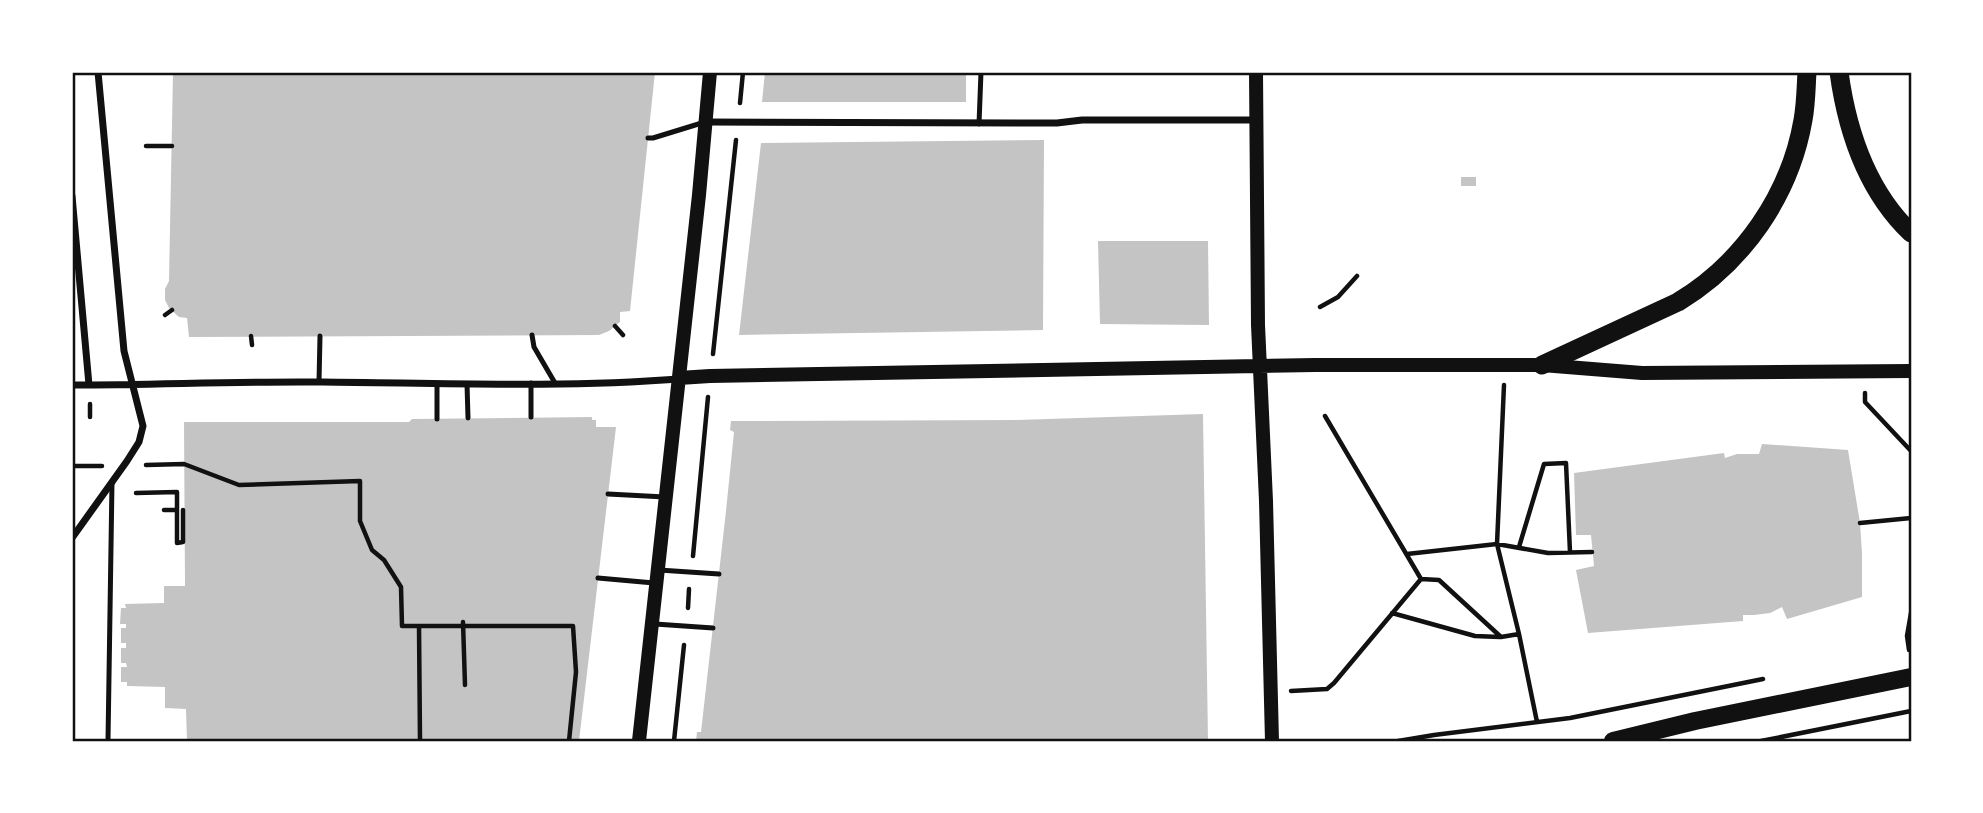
<svg xmlns="http://www.w3.org/2000/svg" width="1983" height="813" viewBox="0 0 1983 813" font-family="Quicksand,sans-serif">
<style>
.building{fill:#c4c4c4}
.lines{fill:none;stroke-linecap:round;stroke-linejoin:round}
.path{stroke:#111;stroke-width:4.5}
.service{stroke:#111;stroke-width:5}
.minor{stroke:#111;stroke-width:7}
.secondary{stroke:#111;stroke-width:14}
.primary{stroke:#111;stroke-width:18}
.trunk{stroke:#111;stroke-width:19}
.neatline{fill:none;stroke:#111;stroke-width:2.5}
</style>
<rect width="100%" height="100%" fill="#fff"/>
<path class="building" d="M173,72H655L630,311L620,312V322L609,331L599,335L189,337L187,318L179,317L169,308L165,300V289L169,281Z
M765,72H966V102H762Z
M1044,140L1043,330L739,335L761,143Z
M1461,177H1476V186H1461Z
M1098,241H1208L1209,325L1100,324Z
M1203,414L1208,741H696L697,732H701L726,511L734,432L730,430L731,421L1017,420Z
M592,417V420H596V427H616L579,741H187L186,709L165,708V687L127,686V682H121V667H127L126,663H121V648H126V643H121V628H126V624H120L121,608H126L125,604L164,603V586H185L184,422H409L412,419Z
M1762,444L1848,450L1860,523L1862,553V597L1787,619L1782,607L1770,613L1754,615H1743V621L1588,633L1576,570L1594,566L1591,535H1576L1574,473L1724,453L1725,458L1737,454H1759Z"/>
<g class="lines">
<path class="path" d="M740,103L743,72
M146,146H172
M1320,307L1338,297L1357,276
M165,315L172,310
M615,326L623,335
M251,336L252,345
M713,354L736,140
M1504,385L1497,544L1519,634L1537,722
M1865,393V402L1911,451
M90,404V417
M146,465L184,464L239,485L360,481V521L372,550L384,560L401,587L402,626H573L576,672L569,741
M72,466H102
M136,493L177,492V543L183,542
M164,510H177
M1860,523L1911,518
M183,542V510
M1519,547L1544,464L1566,463L1570,552
M1407,554L1497,544L1548,553L1592,552
M693,556L708,397
M1421,579L1439,580L1501,637L1519,634
M688,608L689,589
M1392,613L1475,636L1500,637
M463,622L465,685
M419,626L420,741
M1909,650L1907,636L1911,613
M1291,691L1327,689L1334,683L1421,579L1325,416
M674,741L684,645
M1398,741L1434,735L1570,718L1763,679
M1761,741L1911,711"/>
<path class="service" d="M979,124L981,72
M648,138H653L705,122
M532,335L534,347L555,383
M319,382L320,336
M531,383V417
M437,384V419
M467,384L468,418
M608,494L665,497
M659,570L719,574
M598,578L654,583
M655,624L713,628
M108,741L112,482"/>
<path class="minor" d="M707,122L1057,123L1082,120H1256
M72,196L89,385
M72,385C155,385 239,381 322,382C441,383 560,388 679,379
M72,538L127,461L139,442L143,426L124,351L98,72"/>
<path class="secondary" d="M1256,72L1258,325L1266,501L1272,741
M679,378L710,376L1315,365H1542L1642,373L1911,371
M639,741L699,195L710,72"/>
<path class="primary" d="M1613,741L1695,721L1911,677"/>
<path class="trunk" d="M1839,72C1847,131 1867,191 1911,233
M1542,365L1678,302C1743,263 1790,195 1803,120C1806,104 1806,88 1807,72"/>
</g>
<rect width="1983" height="813" fill="none" stroke="#ffffff" stroke-width="147"/>
<rect x="74" y="74" width="1836" height="666" class="neatline"/>
</svg>
